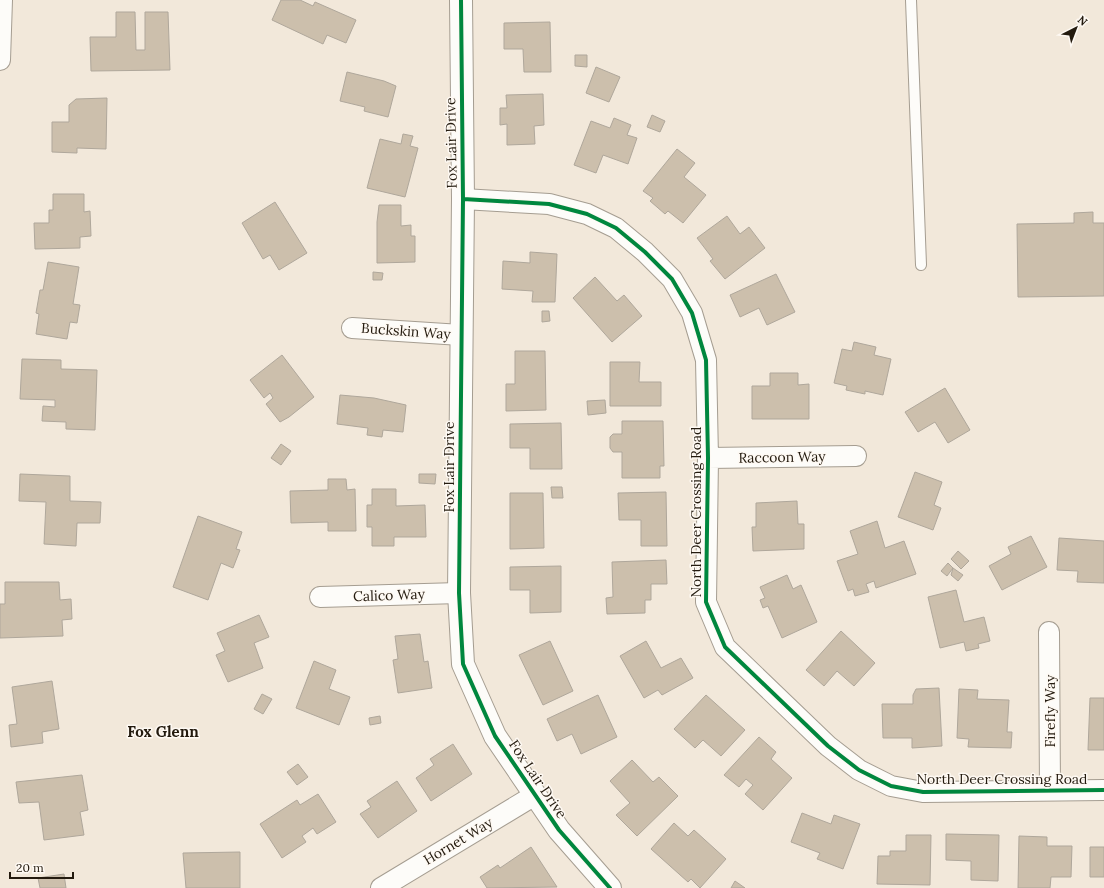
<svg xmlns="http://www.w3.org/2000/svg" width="1104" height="888" viewBox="0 0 1104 888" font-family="Lora,serif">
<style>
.building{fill:#ccbfac;stroke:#afa79b}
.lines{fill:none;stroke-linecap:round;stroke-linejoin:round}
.service-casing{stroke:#a59d91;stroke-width:12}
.minor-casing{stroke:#a59d91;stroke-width:22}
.tertiary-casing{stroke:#a59d91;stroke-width:24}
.service{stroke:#fdfcf9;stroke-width:10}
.minor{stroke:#fdfcf9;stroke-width:20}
.tertiary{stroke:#fdfcf9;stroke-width:22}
.cycleway-casing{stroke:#fef9f3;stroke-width:6}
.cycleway{stroke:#00873e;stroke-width:4}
.labels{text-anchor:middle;stroke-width:3;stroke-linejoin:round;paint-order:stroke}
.street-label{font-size:14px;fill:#231a0e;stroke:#fef9f3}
.neighbourhood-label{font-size:15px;font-weight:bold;fill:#231a0e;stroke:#fef9f3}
</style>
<rect width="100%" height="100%" fill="#f2e8da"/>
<path class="building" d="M281,0H300L313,6L315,2L356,20L346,43L327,35L323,44L272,20Z
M116,12H135L136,50H145V12H168L170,70L91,71L90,37H116Z
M550,22L551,72H524L523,49H504V23Z
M575,55H587V67L575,66Z
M596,67L620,77L609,102L586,93Z
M347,72L384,81L396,86L388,117L364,111L365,107L340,101Z
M543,94L544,125L534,126L535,144L507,145V124L500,125V108H507L506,95Z
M107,98L106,149L77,148V153L52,152V122H69V105L76,99Z
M652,115L665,121L660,132L647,127Z
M614,118L631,125L627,135L637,138L628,164L603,155L596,173L574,165L591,121L610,128Z
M403,134L413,136L410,146L418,148L405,197L367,188L380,139L401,144Z
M677,149L695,163L684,177L706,195L683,223L668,211L665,214L650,201L653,198L643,191Z
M53,194H84V212L90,211L91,236L80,237V248L35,249L34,223H49V210H53Z
M275,202L307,253L279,270L270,255L263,259L242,223Z
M379,205H401V226L411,225V236H415V262L377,263V222Z
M1093,212V223H1104V296L1018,297L1017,224L1074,223V213Z
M727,216L740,234L749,227L765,248L725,279L710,261L713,259L697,238Z
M530,252L557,254L555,302H532L533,291L502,289L503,261L530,263Z
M48,262L79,267L73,304L80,305L77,323L70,322L67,339L36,334L39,314L36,313L40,290H43Z
M373,272L383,273L382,280H373Z
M776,274L795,312L767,325L759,308L740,317L730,295Z
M595,277L617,301L624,295L642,316L612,342L573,298Z
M542,311H549L550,321L542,322Z
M854,342L876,347L874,355L891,359L883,395L865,391V394L846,390L847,386L834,383L842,349L852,351Z
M515,351H545L546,410L506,411V384H515Z
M282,355L314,397L289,417L280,422L266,404L273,398L270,393L264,398L250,380Z
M22,359L61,360V369L97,370L95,430L66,429V422L42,421L43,406L55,407V400L20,399Z
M610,362H640L639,382H661V406H610Z
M770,373H798V385L809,384V419H752V386H770Z
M945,388L970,430L948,443L935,422L918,432L905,412Z
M340,395L374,398L406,405L403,432L383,430L382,437L367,435L368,428L337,424Z
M605,400L606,413L588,415L587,401Z
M622,421H663L664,466H660V478H622V452H613L610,448V437L613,434H622Z
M561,423L562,469H530V448H510V424Z
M281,444L291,451L281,465L271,458Z
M915,472L942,482L934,505L941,508L933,530L898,517Z
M20,474L70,476V501L101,502L100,523H77L76,546L44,544L46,502L19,501Z
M419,474H436L435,484L419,483Z
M328,479H346L347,490L355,489L356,531H328V522L291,523L290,491L328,490Z
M551,487H562L563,498H552Z
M372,489H396V506L425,505L426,537H394V546H372V527H367V505H372Z
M666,492L667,546H641V520H619L618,493Z
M510,493H543L544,548L510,549Z
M797,501L798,524H804V549L753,551L752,527H756V503Z
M198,516L242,532L236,549L240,550L233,568L221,563L208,600L173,587Z
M877,521L885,548L904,541L916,574L876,588L874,581L866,584L869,592L855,596L853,589L848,591L837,561L858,554L850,531Z
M1031,536L1047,567L1002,590L989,566L1011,554L1008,547Z
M1059,538L1104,541V583L1077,582L1078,571L1057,570Z
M958,551L969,561L961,569L951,559Z
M666,560L667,584H651V600H645V613L607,614L606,598L613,597L612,562Z
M948,563L953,568L947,576L941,571Z
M561,566V612L530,613V590H510V567Z
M953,568L963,575L958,581L951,575Z
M787,575L793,589L801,585L817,622L782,638L768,606L763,608L760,600L765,598L760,587Z
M5,582H59L60,600L71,599L72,619L62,620L63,636L0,638V604H5Z
M956,590L964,622L984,617L990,641L978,644L979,648L966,651L964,642L940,648L928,597Z
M259,615L269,637L254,643L263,668L228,682L216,655L225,651L217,633Z
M841,631L875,663L854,686L837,671L824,686L806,670Z
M420,634L424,662L428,661L432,688L398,693L393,660L398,659L395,636Z
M550,641L573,691L543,705L519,655Z
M646,641L661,668L681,658L693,678L662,695L658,690L644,698L620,656Z
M314,661L336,670L329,689L350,697L339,725L296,708Z
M52,681L59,729L42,732L43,743L11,747L9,725L17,724L12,687Z
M939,688L942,746L912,748V738H883L882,704H913V695L916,689Z
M959,689L978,690L977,699L1009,700L1007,732H1012L1011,748L968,747L969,739L957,738Z
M262,694L272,699L263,714L254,709Z
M598,695L617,737L581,754L572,734L557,741L547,719Z
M706,695L745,730L721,756L703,740L695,748L674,729Z
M1090,698H1104V750H1088Z
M380,716L381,723L370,725L369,718Z
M759,737L776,752L771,759L792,778L763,810L745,794L753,785L746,779L739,787L724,775Z
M453,744L472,774L431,801L416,778L434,765L430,759Z
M632,760L653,782L659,777L678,796L637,836L616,815L630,803L610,781Z
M298,764L308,777L297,785L287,772Z
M82,775L88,810L80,812L84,835L44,840L39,802L19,803L16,782Z
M397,781L417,811L378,838L360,814L371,807L367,801Z
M318,794L336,822L317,834L313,828L302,836L306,842L282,858L260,824L297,800L300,805Z
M802,813L831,824L834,815L860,824L843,869L817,859L820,853L791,842Z
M674,823L688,836L694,830L726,859L700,888L691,879L688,882L651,849Z
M946,834L999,835L998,881L971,880V861L946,860Z
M906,835H931L930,885L877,884L878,856H890V851H906Z
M1019,836L1047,837V846H1072L1071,877H1051L1050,888H1018Z
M531,847L557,887L487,888L480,877L498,865L500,868Z
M1090,847H1104V877H1090Z
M240,852V888H186L183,853Z
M64,874L66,888H40L38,878Z
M735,881L745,888H731Z"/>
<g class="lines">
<g class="service-casing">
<path id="service" d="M911,0L921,265"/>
</g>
<g class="minor-casing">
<path id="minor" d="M0,60L2,0
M463,199L549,204L587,214L616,228L645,252L672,279L692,313L706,360L708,458L706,602L725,647L828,746L859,770L891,786L923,792L1104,790
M352,328L461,335
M708,458L856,456
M320,597L459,593
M1049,632L1050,790
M381,888L535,795"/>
</g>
<g class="tertiary-casing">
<path id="tertiary" d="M461,0L463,199L459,593L463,664L495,736L559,830L610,888"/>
</g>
<use href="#service" class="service"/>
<use href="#minor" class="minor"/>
<use href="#tertiary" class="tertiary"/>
<g class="cycleway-casing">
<path id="cycleway" d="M461,0L463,199L459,593L463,664L495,736L559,830L610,888
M463,199L549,204L587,214L616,228L645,252L672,279L692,313L706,360L708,458L706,602L725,647L828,746L859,770L891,786L923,792L1104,790"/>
</g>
<use href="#cycleway" class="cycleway"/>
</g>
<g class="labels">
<g class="street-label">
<text transform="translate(451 143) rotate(-91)" y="5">Fox Lair Drive</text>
<text transform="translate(406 331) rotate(4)" y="5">Buckskin Way</text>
<text transform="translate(782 457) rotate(-1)" y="5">Raccoon Way</text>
<text transform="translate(449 467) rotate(-90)" y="5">Fox Lair Drive</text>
<text transform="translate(696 512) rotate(-90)" y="5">North Deer Crossing Road</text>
<text transform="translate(389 595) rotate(-2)" y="5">Calico Way</text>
<text transform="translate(1050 711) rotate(-90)" y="5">Firefly Way</text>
<text transform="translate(538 779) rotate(56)" y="5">Fox Lair Drive</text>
<text x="1002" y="784">North Deer Crossing Road</text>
<text transform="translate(458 841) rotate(-31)" y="5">Hornet Way</text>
</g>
<g class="neighbourhood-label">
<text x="163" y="737">Fox Glenn</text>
</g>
</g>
<g transform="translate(1076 28) rotate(42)" stroke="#fef9f3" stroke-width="3" paint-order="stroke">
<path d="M0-3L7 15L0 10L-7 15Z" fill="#231a0e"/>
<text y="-6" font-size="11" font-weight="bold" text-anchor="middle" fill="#231a0e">N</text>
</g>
<path d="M10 872v6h63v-6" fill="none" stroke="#231a0e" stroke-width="2"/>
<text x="16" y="872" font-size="12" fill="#231a0e" stroke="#fef9f3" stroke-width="3" paint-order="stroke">20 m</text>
</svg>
